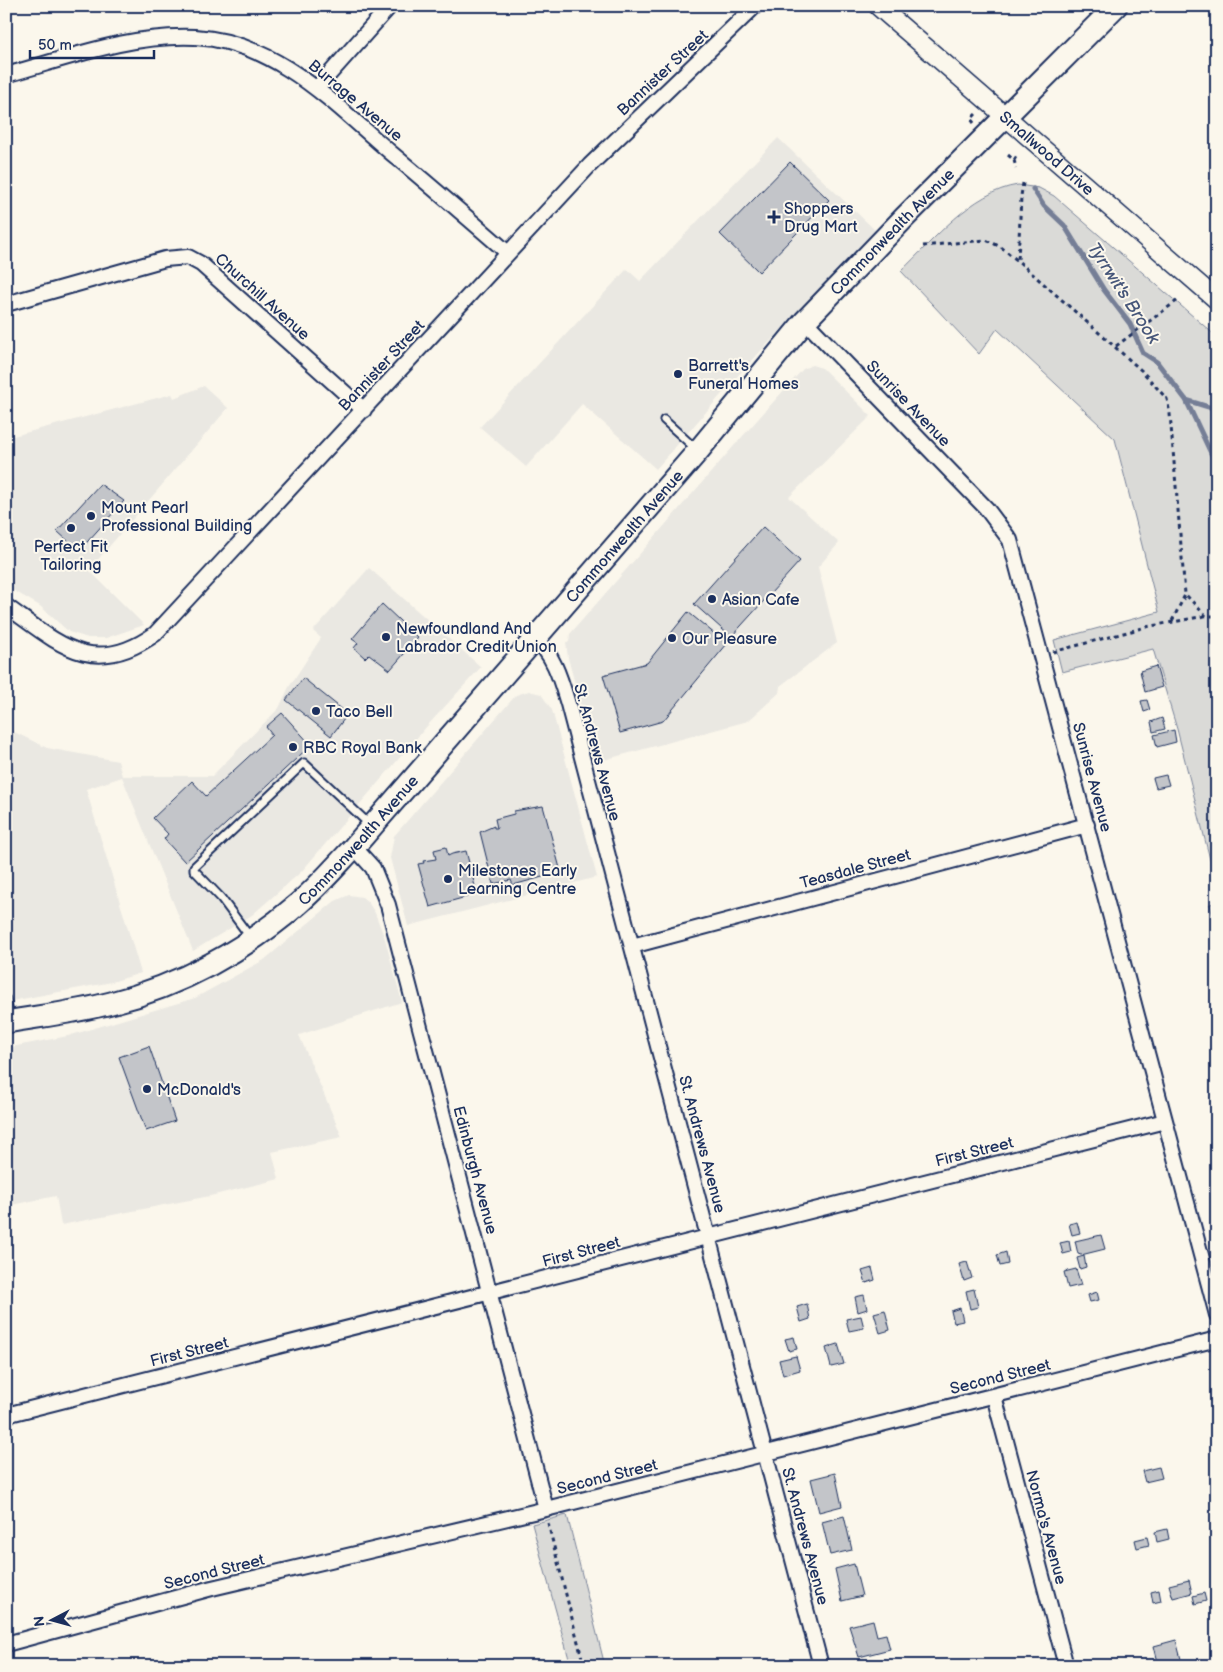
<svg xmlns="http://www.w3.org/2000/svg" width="1223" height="1672" viewBox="0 0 1223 1672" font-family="'Balsamiq Sans',sans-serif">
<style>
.built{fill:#eae8e2}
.green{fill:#dadad7;stroke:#7a849a}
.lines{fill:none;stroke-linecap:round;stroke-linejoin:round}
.stream{stroke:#747e96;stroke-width:5}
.building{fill:#c3c5c9;stroke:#1b2f5e}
.service-casing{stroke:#1b2f5e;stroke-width:11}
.minor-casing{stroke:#1b2f5e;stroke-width:18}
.tertiary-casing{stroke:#1b2f5e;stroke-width:21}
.primary-casing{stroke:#1b2f5e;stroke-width:25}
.path{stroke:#1b2f5e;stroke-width:3;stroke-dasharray:4 4;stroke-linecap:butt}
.service{stroke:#fbf7ec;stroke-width:7}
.minor{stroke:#fbf7ec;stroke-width:14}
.tertiary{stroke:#fbf7ec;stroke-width:18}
.primary{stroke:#fbf7ec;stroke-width:21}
.poi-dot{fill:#1b2f5e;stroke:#fbf7ec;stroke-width:2}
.labels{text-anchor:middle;stroke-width:4;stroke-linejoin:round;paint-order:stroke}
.street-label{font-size:16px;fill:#1b2f5e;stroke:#fbf7ec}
.poi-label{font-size:16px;fill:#1b2f5e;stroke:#fbf7ec;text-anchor:start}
.water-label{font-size:18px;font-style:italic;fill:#47577a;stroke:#fbf7ec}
</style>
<rect width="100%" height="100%" fill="#fbf7ec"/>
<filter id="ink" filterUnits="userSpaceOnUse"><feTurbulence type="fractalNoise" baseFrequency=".02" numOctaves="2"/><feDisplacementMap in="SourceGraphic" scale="10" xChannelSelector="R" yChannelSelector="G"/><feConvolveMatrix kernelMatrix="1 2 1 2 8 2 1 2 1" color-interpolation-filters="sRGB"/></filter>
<g filter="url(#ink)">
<path class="built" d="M778,138L875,230L742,371L656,469L582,404L526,467L480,427L627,269L640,281Z
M812,365L822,368L871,416L789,497L839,543L818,567L837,643L780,686L779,693L748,721L596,762L568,658L566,642H569L570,634L733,447L803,369Z
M204,386L228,408L89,570L144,625L106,638H88L69,632L40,606L6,586V438L172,394L174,398Z
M369,568L481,667L428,725L301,872L252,915L193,951L122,777L86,789L141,973L112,982L6,1002V728L47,748L118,761L122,776H212L279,708L289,687L321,638L313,631Z
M529,691L541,694L552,710L597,877L408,926L390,858L394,836L516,695Z
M349,895L362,897L368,902L375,913L385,939L402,1002L299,1035L342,1137L272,1152L279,1179L210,1196L61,1225L56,1196L6,1206V1048L68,1036L195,998L264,960L335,901Z"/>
<path class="green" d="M1018,185L1039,188L1054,196L1217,337V887L1177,729L1153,649L1062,672L1054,640L1159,612L1115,439L997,329L979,354L901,271C934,240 971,192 1018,185Z
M567,1515L605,1666H571L532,1524Z"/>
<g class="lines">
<path class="stream" d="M1080,6L1081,7
M1033,189L1044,206L1064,225L1104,290L1130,324L1143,353L1157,362L1186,400L1217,466
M1186,400L1215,409"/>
</g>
<path class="building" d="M790,162L829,200L759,272L720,234Z
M100,484L124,501L79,551L57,531Z
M763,527L800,561L731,637L694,604Z
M382,604L418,638L390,670L369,654L365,658L354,648L358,643L352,639Z
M688,612L727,644L663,721L620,733L603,675L647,663Z
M1156,666L1162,687L1145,692L1140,671Z
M303,678L348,714L331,736L286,700Z
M1147,700L1150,710L1144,712L1141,701Z
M282,713L311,745L185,862L164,839L168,834L153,818L192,781L206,796L272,735L266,727Z
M1162,718L1165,729L1153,732L1151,722Z
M1174,730L1176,742L1157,747L1154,735Z
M1166,775L1169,785L1156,788L1153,778Z
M543,806L561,872L513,885L511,880L493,884L480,832L494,826V828H497L495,819L514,814V811Z
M446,847L448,856L452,854L466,851L477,894L430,907L418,864L424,863L423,861L436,859L434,850Z
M1217,903V917L1213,918L1210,904Z
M149,1046L175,1121L146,1131L119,1057Z
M1077,1222L1080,1233L1072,1235L1069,1224Z
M1101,1235L1105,1249L1081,1255L1078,1254L1075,1241Z
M1069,1241L1071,1252L1063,1254L1060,1243Z
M1006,1252L1008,1264L1000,1266L997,1255Z
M1084,1256L1086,1267L1080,1269L1077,1258Z
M967,1262L972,1278L964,1281L959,1264Z
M872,1268L875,1280L866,1283L862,1271Z
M1076,1269L1081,1285L1068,1288L1064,1272Z
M974,1289L978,1307L970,1309L966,1291Z
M1097,1292L1099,1300L1090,1302L1088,1295Z
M864,1295L867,1309L858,1312L855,1297Z
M807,1304L810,1319L801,1322L797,1307Z
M960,1308L963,1321L954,1323L951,1311Z
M885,1310L890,1330L880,1333L874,1313Z
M861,1316L864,1328L849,1331L846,1319Z
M794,1337L797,1349L789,1351L785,1339Z
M838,1344L844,1364L831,1367L826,1348Z
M796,1356L800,1370L783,1375L779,1360Z
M1159,1467L1162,1478L1145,1482L1142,1471Z
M835,1473L842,1506L819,1512L811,1479Z
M844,1516L852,1550L830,1555L822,1522Z
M1167,1529L1169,1539L1157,1542L1155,1532Z
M1147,1537L1149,1545L1137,1548L1135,1540Z
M854,1564L862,1596L842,1601L835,1569Z
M1189,1580L1192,1593L1173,1598L1169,1585Z
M1159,1590L1161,1601L1153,1603L1151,1592Z
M1204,1593L1206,1601L1195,1604L1193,1596Z
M873,1620L877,1636L886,1634L890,1649L859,1657L849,1626Z
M1176,1640L1182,1663L1159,1666L1154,1646Z"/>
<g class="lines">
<g class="service-casing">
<path id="service" d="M664,420L696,449
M250,937L221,898L194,870V867L304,763L370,825
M6,999L10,1018"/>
</g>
<g class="minor-casing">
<path id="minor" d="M6,75C68,58 130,34 195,37C275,41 333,103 390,152C430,185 469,219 508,253
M317,88L390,6
M6,304L165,259L188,257L201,264L364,410
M805,321L986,508L1010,540L1217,1315
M6,606C57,642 92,679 155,634L590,165L755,6
M534,638C554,654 561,681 568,704L821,1666
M354,847L373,868L388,905L546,1509
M632,946L1087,825
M994,1396L1066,1666
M6,1415L1165,1121
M6,1644L212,1588L546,1509L1217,1339"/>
</g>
<g class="tertiary-casing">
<g id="tertiary">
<path id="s1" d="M878,6L1217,300"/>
</g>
</g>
<g class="primary-casing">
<g id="primary">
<path id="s2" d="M6,1022C41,1016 77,1012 111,1003C180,986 245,950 298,904C318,887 336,866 354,847L698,451L805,321L905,217L1116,6"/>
</g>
</g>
<path class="path" d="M974,123L971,119L976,114
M1008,155L1014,160L1018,154
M1014,160L1016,168
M1023,183L1021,196L1018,261L1142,371L1167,399L1170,414L1185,594L1206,616H1217
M923,246L986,240L1001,247L1018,261
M1116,346L1178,300
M1172,621L1185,595
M1053,652L1146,627L1205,616
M548,1523L584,1666"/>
<use href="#service" class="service"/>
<use href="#minor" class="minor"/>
<use href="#tertiary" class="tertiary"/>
<use href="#primary" class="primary"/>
</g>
</g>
<g class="poi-dot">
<path d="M771.5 209.5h5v5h5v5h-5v5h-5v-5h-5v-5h5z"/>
<circle cx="678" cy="374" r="5"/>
<circle cx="91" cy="516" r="5"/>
<circle cx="71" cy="528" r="5"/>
<circle cx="712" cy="599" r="5"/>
<circle cx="386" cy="637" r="5"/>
<circle cx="672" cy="638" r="5"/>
<circle cx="316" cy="711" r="5"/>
<circle cx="293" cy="747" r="5"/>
<circle cx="448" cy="879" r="5"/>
<circle cx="147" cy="1089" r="5"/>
</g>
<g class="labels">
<g class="street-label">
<text transform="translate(662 72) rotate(-43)" y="6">Bannister Street</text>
<text transform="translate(356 100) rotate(40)" y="6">Burrage Avenue</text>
<text dy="6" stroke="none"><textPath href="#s1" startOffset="224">Smallwood Drive</textPath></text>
<text dy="6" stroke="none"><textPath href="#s2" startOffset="1218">Commonwealth Avenue</textPath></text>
<text transform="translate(263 296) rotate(42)" y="6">Churchill Avenue</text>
<text transform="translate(381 365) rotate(-47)" y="6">Bannister Street</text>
<text transform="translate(909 403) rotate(46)" y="6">Sunrise Avenue</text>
<text dy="6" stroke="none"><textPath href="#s2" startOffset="812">Commonwealth Avenue</textPath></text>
<text transform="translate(598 752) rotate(75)" y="6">St. Andrews Avenue</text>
<text transform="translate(1093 777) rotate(75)" y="6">Sunrise Avenue</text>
<text dy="6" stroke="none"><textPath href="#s2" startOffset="408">Commonwealth Avenue</textPath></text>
<text transform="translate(855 868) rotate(-15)" y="6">Teasdale Street</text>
<text transform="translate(703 1144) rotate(75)" y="6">St. Andrews Avenue</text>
<text transform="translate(974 1151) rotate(-14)" y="6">First Street</text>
<text transform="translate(476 1170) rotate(75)" y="6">Edinburgh Avenue</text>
<text transform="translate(581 1251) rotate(-15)" y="6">First Street</text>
<text transform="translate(189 1351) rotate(-14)" y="6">First Street</text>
<text transform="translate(1000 1376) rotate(-14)" y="6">Second Street</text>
<text transform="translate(607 1476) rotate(-14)" y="6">Second Street</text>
<text transform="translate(1047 1527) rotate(75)" y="6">Norma's Avenue</text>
<text transform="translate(806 1536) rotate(75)" y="6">St. Andrews Avenue</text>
<text transform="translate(214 1571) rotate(-14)" y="6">Second Street</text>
</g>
<g class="poi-label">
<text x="784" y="214">Shoppers<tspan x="784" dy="18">Drug Mart</tspan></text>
<text x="688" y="371">Barrett's<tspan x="688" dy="18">Funeral Homes</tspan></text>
<text x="101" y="513">Mount Pearl<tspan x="101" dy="18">Professional Building</tspan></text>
<text x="71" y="552" text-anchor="middle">Perfect Fit<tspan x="71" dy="18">Tailoring</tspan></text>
<text x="722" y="605">Asian Cafe</text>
<text x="396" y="634">Newfoundland And<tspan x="396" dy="18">Labrador Credit Union</tspan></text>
<text x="682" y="644">Our Pleasure</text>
<text x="326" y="717">Taco Bell</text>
<text x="303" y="753">RBC Royal Bank</text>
<text x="458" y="876">Milestones Early<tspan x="458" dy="18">Learning Centre</tspan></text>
<text x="157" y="1095">McDonald's</text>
</g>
<g class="water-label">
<text transform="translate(1124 293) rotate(57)" y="6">Tyrrwit's Brook</text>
</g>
</g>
<rect width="1223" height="1672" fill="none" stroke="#fbf7ec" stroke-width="25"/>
<rect x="12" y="12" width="1198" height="1647" fill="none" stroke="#1b2f5e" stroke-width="2" filter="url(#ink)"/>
<g transform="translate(52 1620) rotate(264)" stroke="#fbf7ec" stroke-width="4" paint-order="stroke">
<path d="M0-4L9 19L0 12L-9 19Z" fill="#1b2f5e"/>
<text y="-8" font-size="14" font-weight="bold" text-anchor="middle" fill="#1b2f5e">N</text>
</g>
<path d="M30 50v8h124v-8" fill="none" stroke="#1b2f5e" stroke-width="2.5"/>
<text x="38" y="50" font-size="15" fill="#1b2f5e" stroke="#fbf7ec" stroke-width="4" paint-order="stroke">50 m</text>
</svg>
